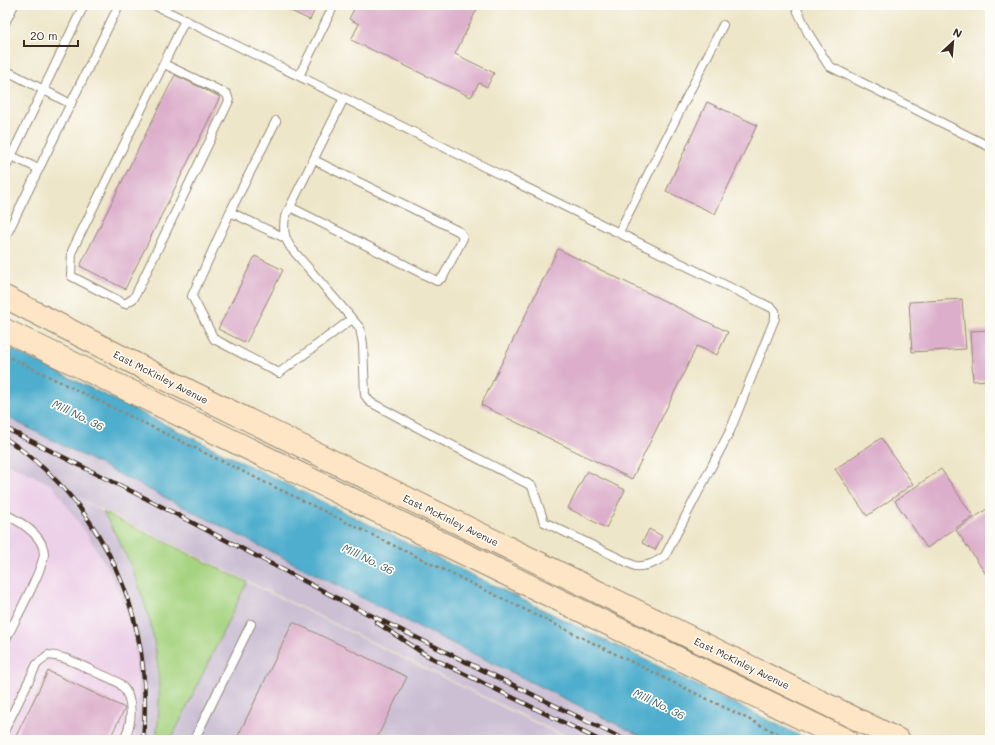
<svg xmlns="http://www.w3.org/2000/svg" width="995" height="745" viewBox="0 0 995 745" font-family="Mali,sans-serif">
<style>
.built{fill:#edd1e9}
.industrial{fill:#ccbfd4}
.green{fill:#a6d380;stroke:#707e4f}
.water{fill:#4faecd;stroke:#456c76}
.building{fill:#dcaecb}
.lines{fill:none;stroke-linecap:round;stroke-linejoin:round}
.lane-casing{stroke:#948874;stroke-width:10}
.secondary-casing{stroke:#948874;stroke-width:24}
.path{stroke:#948874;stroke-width:2.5;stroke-dasharray:3 3;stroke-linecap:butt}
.lane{stroke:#fff;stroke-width:8}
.secondary{stroke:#fde5c5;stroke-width:22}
.rail-casing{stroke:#3b2a1e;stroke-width:4.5}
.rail{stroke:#fdfcf7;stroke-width:3;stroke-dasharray:9;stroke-linecap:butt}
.labels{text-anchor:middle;stroke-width:3.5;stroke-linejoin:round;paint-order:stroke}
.street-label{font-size:10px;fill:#3b2a1e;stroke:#fdfcf7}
.water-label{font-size:11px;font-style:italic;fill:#435f64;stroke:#fdfcf7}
</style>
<rect width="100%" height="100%" fill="#fdfcf7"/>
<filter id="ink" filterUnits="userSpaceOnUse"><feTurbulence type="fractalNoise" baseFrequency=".025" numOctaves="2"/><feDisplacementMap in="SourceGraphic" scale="8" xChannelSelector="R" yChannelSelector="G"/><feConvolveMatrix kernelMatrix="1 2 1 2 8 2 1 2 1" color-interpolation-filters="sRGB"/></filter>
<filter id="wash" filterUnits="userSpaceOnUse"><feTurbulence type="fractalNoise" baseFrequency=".012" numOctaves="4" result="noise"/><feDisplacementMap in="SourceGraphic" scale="16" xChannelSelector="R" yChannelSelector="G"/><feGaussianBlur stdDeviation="0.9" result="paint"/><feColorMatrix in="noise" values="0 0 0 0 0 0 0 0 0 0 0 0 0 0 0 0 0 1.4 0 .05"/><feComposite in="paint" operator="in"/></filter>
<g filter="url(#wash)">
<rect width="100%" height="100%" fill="#eee6c9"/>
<path class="built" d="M5,462L52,485L88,536L109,570L127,611L134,640L139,692L134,740H5Z"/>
<path class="industrial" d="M5,416L415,625L649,740H573L74,496L103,512L122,544L138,581L149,614L156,653L159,694L158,728L156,740H134L139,692L134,640L127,611L109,570L88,536L52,485L5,462Z
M247,582L570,740H171Z"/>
<path class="green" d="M103,512L247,582L171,740H156C168,657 145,582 103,512Z"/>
<path class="water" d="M5,346L809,740H649L415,625L5,416Z"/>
<g id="blocks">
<path class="building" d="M278,5H317L310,20Z
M356,5H479L455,54L494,73L487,87L479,83L471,97L351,40L359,24L349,19Z
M175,75L220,97L125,289L80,266Z
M707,102L757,125L715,214L666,191Z
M558,249L728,332L717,355L697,346L632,479L481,405Z
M255,256L283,270L246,343L218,329Z
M962,299L966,349L912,352L909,302Z
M990,330V380L973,381L970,331Z
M881,438L913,484L867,516L835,469Z
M941,469L973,516L927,548L895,501Z
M587,471L625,490L606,528L568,508Z
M990,507V575L988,577L956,530Z
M649,529L662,536L655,550L642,543Z
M293,622L407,677L376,740H236Z
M48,671L125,708L109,740H14Z"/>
</g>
</g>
<g filter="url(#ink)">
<use href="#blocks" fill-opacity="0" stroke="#948874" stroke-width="1"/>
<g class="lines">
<g class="lane-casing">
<path id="lane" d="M154,5L772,308L775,311V318L730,431L665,556C655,563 647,567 635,566L544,522L532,486L426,432L370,402L365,395L363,344L360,328L291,248C284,237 283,230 285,217L344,98
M795,5L808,33L829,66L990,147
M5,23L14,5
M164,64L227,94L229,101L134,298L125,304L71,276L72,251L185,20
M5,70L71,104
M299,76L334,5
M276,121L230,212L285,238
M5,153L39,169
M5,169L84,5
M290,207L437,281L443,277L463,238L460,232L314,160
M230,212L192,296L214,339L279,373L352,319
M619,232L723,25
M5,238L117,9L116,5
M5,514C19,521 44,535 44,554C43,570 13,624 5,641
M5,729L37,664L48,655C64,656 76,663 91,670C100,675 114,678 121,685C135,699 132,724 124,740
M194,740L251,624"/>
</g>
<g class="secondary-casing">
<path id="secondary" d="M5,297L159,376L899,740
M5,330L846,740"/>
</g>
<path class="path" d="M5,355L791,740"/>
<use href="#lane" class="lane"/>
<use href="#secondary" class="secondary"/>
<g class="rail-casing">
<path id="rail" d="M5,428L145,498L352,606L625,740
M5,438C106,506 155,620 143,740
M376,622L426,655L599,740"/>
</g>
<use href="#rail" class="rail"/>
</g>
</g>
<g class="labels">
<g class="street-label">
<text transform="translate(161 377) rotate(27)" y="4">East McKinley Avenue</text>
<text transform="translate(451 520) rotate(26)" y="4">East McKinley Avenue</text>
<text transform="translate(742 663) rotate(26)" y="4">East McKinley Avenue</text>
</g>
<g class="water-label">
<text transform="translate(78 415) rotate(26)" y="4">Mill No. 36</text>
<text transform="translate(368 559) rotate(26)" y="4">Mill No. 36</text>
<text transform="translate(659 704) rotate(26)" y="4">Mill No. 36</text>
</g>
</g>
<rect width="995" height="745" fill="none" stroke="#fdfcf7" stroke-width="20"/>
<g transform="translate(953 42) rotate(26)" stroke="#fdfcf7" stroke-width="3" paint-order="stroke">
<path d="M0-3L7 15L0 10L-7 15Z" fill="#3b2a1e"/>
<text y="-6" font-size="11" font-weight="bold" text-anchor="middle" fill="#3b2a1e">N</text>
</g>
<path d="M24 40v6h54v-6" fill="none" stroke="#3b2a1e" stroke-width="2"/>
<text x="30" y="40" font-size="12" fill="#3b2a1e" stroke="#fdfcf7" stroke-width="3" paint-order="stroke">20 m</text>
</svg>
